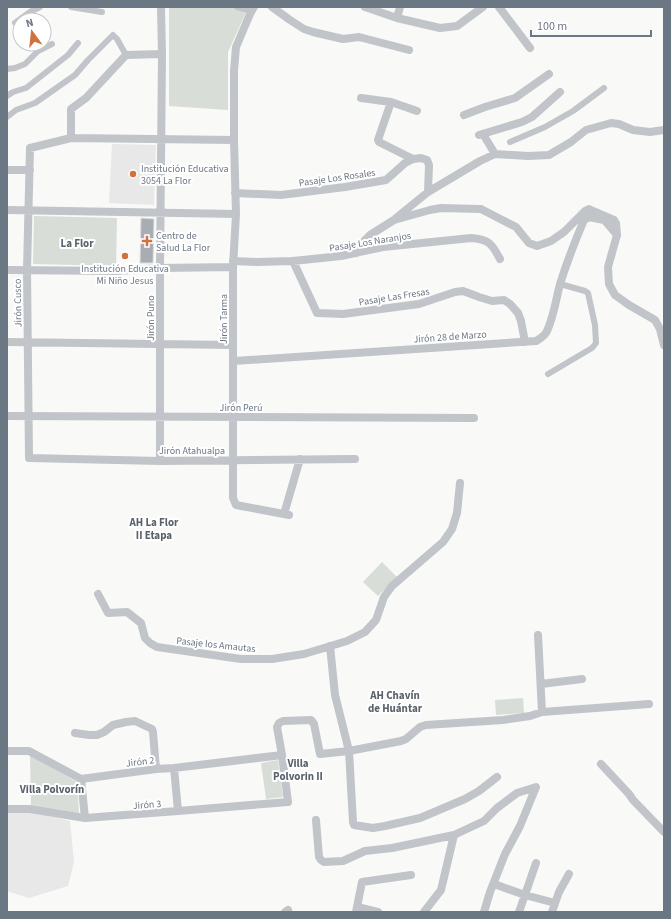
<svg xmlns="http://www.w3.org/2000/svg" width="671" height="919" viewBox="0 0 671 919" font-family="'Source Sans 3',sans-serif">
<style>
.built{fill:#e7e8e7}
.green{fill:#d8ddd7}
.building{fill:#a7adb3;stroke:#dbdbd9}
.lines{fill:none;stroke-linecap:round;stroke-linejoin:round}
.pedestrian{stroke:#c1c4c8;stroke-width:6}
.minor{stroke:#c1c4c8;stroke-width:8}
.poi-dot{fill:#d07240;stroke:#fff;stroke-width:1.5}
.labels{text-anchor:middle;stroke-width:4;stroke-linejoin:round;paint-order:stroke}
.poi-label{font-size:10px;fill:#6c7784;stroke:#fff;text-anchor:start}
.street-label{font-size:10px;fill:#6c7784;stroke:#fff}
.neighbourhood-label{font-size:11px;font-weight:bold;fill:#59616a;stroke:#fff}
</style>
<rect width="100%" height="100%" fill="#f9f9f7"/>
<path class="built" d="M112,144L156,145L154,205L109,203Z
M28,811L70,821L74,862L68,886L29,898L7,891V813Z"/>
<path class="green" d="M169,7H235L247,10L228,52V110L169,106Z
M34,216L117,218L116,266L33,264Z
M382,562L397,577L378,596L363,582Z
M523,698L524,713L496,715L495,700Z
M30,755L77,782L79,813L31,805Z
M278,760L283,797L266,799L261,763Z"/>
<path class="building" d="M141,218L154,219L153,263H140Z"/>
<g class="lines">
<path class="pedestrian" d="M71,7L102,12
M237,7L252,11
M15,23L30,12L40,7
M7,69L15,68L25,64L38,51L52,44
M7,96L13,92L26,88L68,55L78,43
M7,117L16,110L35,103L75,75L88,60L113,35L117,39L126,55
M510,142L545,127L573,111L604,88
M548,374L592,348L596,343L595,325L588,293L585,291L560,284"/>
<path class="minor" d="M254,7L250,14L236,47L234,71V140L236,214L233,267V498L236,505L289,515
M272,7L290,20L304,29L313,32L343,39L359,37L409,50
M365,7L397,18L440,28L457,26L483,7
M499,7L530,48
M397,18L400,7
M361,98L391,102L417,111
M391,102L379,137L378,140L379,142L413,159
M464,115L485,107L515,98L549,74
M483,134L495,154
M479,135L522,122L532,117L560,92
M71,138V109L86,98L126,55L162,54
M234,140L71,138L30,148L27,270L29,458L160,461L355,459
M7,170H30
M235,193L281,195L345,187L386,180L405,163L413,159L421,158L427,160L429,165L428,192
M7,210L236,214
M396,218L428,192L480,161L495,154L528,156L549,155L571,142L586,130L611,123L619,124L633,130L650,132L664,130
M356,253L364,241L370,235L394,220L430,210L441,208L481,209L516,227L529,243L537,246L551,241L564,232L585,211L589,209L593,211L614,220L615,222L616,223L617,235L608,267L609,284L615,295L629,305L655,320L660,329L664,345
M233,261L257,262L293,261L341,256L383,247L471,238C489,239 492,244 500,259
M293,261L317,313L343,314L419,304L455,292L463,291L479,297L492,301L504,300L510,304L518,313L521,321L525,342
M7,270L116,271L160,268L233,267
M7,342L233,345
M234,361L536,341C541,338 545,336 547,331C554,316 556,299 560,284C567,262 575,241 584,220L589,217L604,220L606,222L617,235
M7,416L474,418
M160,461V268L162,54L161,7
M284,514L300,459
M98,594L108,613L127,612L141,623L145,638L150,643L157,647L241,659H272L304,654L347,641L365,632L376,620L384,597L392,586L443,542L452,529L457,513L460,483
M538,635L542,712
M330,646L335,695L349,751L353,822L354,825L373,828L385,826L420,818L465,799L479,791L497,777
M541,684L582,679
M75,733L89,735H97L104,732L113,725L126,722L135,721L152,729L153,732L156,769
M7,751H29L81,779L156,769L174,768L282,755
M601,764L629,794L633,800L664,832
M174,768L178,811
M81,779L85,818
M7,809H30L85,818L178,811L288,802L282,755L277,727L279,723L283,721L311,720L314,724L320,754L349,751L401,741L406,739L420,727L426,725L503,720L530,716L542,712L649,704
M316,820L319,857L321,860L324,862L343,861L365,851L392,848L454,835
M494,884L525,895L555,903
M357,907L378,912
M285,912L288,910
M356,912L362,882L411,875
M424,912L441,890L454,835L484,821L497,808L517,793L536,787L520,826L505,854L490,892L484,912
M519,912L536,863
M552,912L559,892L569,874"/>
</g>
<g class="poi-dot">
<circle cx="133" cy="174" r="4"/>
<path d="M145 235h4v4h4v4h-4v4h-4v-4h-4v-4h4z"/>
<circle cx="125" cy="256" r="4"/>
</g>
<g class="labels">
<g class="poi-label">
<text x="141" y="172">Institución Educativa<tspan x="141" dy="12">3054 La Flor</tspan></text>
<text x="156" y="239">Centro de<tspan x="156" dy="12">Salud La Flor</tspan></text>
<text x="125" y="272" text-anchor="middle">Institución Educativa<tspan x="125" dy="12">Mi Niño Jesus</tspan></text>
</g>
<g class="street-label">
<text transform="translate(337 177) rotate(-8)" y="4">Pasaje Los Rosales</text>
<text transform="translate(370 241) rotate(-9)" y="4">Pasaje Los Naranjos</text>
<text transform="translate(394 296) rotate(-9)" y="4">Pasaje Las Fresas</text>
<text transform="translate(17 303) rotate(-91)" y="4">Jirón Cusco</text>
<text transform="translate(150 318) rotate(-90)" y="4">Jirón Puno</text>
<text transform="translate(223 319) rotate(-90)" y="4">Jirón Tarma</text>
<text transform="translate(450 336) rotate(-4)" y="4">Jirón 28 de Marzo</text>
<text x="241" y="411">Jirón Perú</text>
<text x="192" y="454">Jirón Atahualpa</text>
<text transform="translate(216 644) rotate(6)" y="4">Pasaje los Amautas</text>
<text transform="translate(140 761) rotate(-7)" y="4">Jirón 2</text>
<text transform="translate(147 804) rotate(-4)" y="4">Jirón 3</text>
</g>
<g class="neighbourhood-label">
<text x="77" y="247">La Flor</text>
<text x="154" y="526">AH La Flor<tspan x="154" dy="13">II Etapa</tspan></text>
<text x="395" y="699">AH Chavín<tspan x="395" dy="13">de Huántar</tspan></text>
<text x="298" y="767">Villa<tspan x="298" dy="13">Polvorin II</tspan></text>
<text x="52" y="793">Villa Polvorín</text>
</g>
</g>
<rect width="671" height="919" fill="none" stroke="#6c7784" stroke-width="16"/>
<g transform="translate(32 32) rotate(345)"><circle r="19" fill="#ffffff" stroke="#c4c9ce"/>
<path d="M0-3L7 15L0 10L-7 15Z" fill="#d07240"/>
<text y="-6" font-size="11" font-weight="bold" text-anchor="middle" fill="#6c7784">N</text>
</g>
<path d="M531 30v6h120v-6" fill="none" stroke="#6c7784" stroke-width="2"/>
<text x="537" y="30" font-size="12" fill="#6c7784" stroke="#ffffff" stroke-width="3" paint-order="stroke">100 m</text>
</svg>
